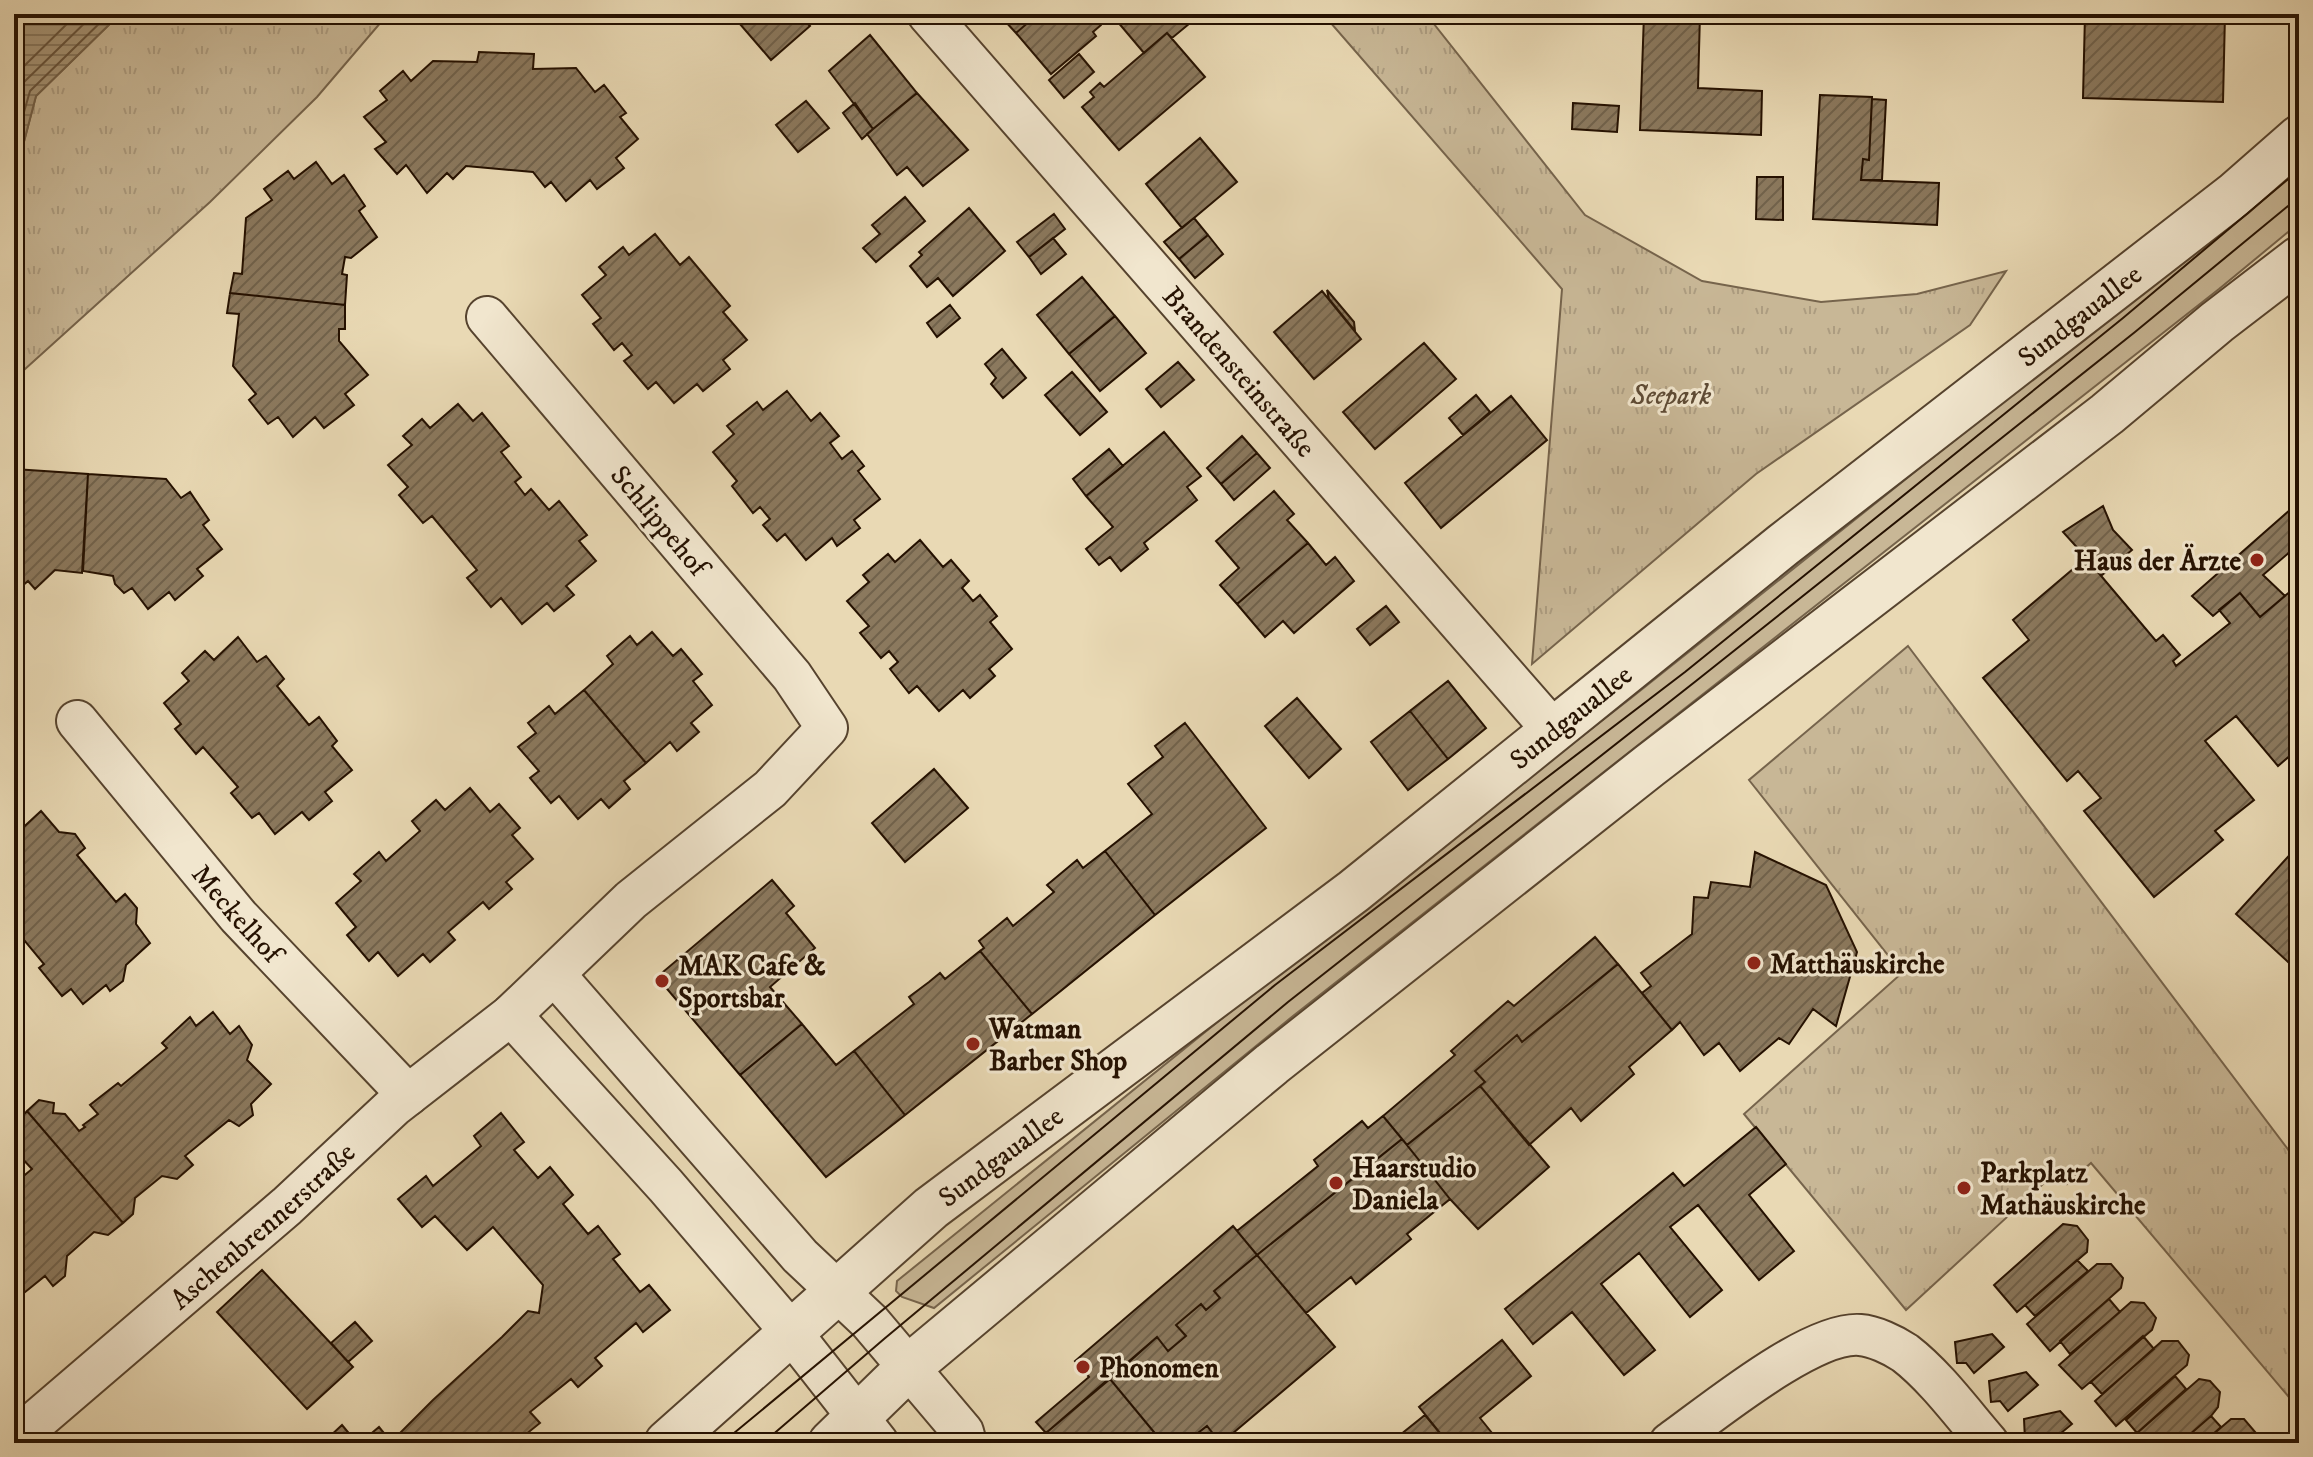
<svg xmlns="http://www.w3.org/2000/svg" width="2313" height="1457" viewBox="0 0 2313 1457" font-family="'IM FELL DW Pica',serif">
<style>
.grass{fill:#c8b796;stroke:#76644c;stroke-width:2}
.park{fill:url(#park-tufts);stroke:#76644c;stroke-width:2}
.water{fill:url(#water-rules);stroke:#726048;stroke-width:2}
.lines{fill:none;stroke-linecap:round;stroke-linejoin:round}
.shore{stroke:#66533c;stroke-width:2}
.building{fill:url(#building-hatch);stroke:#251101;stroke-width:2}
.minor-casing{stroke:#56432e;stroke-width:44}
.tertiary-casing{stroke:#56432e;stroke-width:48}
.minor{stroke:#f1e6ce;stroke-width:40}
.tertiary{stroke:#f1e6ce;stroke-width:44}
.tram{stroke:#251101;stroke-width:2}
.poi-dot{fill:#8f2418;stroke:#f1e6ce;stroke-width:3}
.labels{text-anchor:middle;stroke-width:6;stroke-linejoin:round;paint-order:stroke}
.street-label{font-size:28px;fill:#251101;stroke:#f1e6ce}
.park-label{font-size:28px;font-style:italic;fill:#5e4b35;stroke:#f1e6ce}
.poi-label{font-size:28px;font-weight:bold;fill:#251101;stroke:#f1e6ce;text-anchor:start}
</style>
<defs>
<pattern id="park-tufts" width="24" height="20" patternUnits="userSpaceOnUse" patternTransform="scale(2)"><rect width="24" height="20" fill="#c8b796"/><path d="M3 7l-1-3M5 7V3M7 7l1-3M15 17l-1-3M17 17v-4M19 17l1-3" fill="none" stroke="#ac9c80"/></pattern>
<pattern id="water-rules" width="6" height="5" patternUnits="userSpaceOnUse" patternTransform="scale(2)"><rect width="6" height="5" fill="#a69577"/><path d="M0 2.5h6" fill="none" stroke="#87785f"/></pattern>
<pattern id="building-hatch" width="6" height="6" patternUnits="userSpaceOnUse" patternTransform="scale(2)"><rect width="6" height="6" fill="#8b795e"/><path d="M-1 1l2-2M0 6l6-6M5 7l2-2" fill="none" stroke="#71624b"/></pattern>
</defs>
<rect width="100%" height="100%" fill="#e9d9b4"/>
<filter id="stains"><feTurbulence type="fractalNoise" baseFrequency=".0025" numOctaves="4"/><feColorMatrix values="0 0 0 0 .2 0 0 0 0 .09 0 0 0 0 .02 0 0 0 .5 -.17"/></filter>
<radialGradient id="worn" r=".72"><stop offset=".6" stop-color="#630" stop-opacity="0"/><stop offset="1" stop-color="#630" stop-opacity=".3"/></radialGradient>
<path class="grass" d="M2299,157V223L2219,289L1293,1016L934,1308L902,1297L896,1291L897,1281L1272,978L1631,698L2123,306Z"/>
<path class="park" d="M120,14H388L317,97L210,202L14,379V158L21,153L36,96Z
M1323,14H1426L1585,215L1702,281L1821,302L1917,294L2006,271L1970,325L1756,474L1532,664L1562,289Z
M1908,646L2299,1164V1409L2091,1163L2067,1184L2056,1172L1906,1310L1744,1114L1902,973L1749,780Z"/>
<path class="water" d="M14,14H120L36,96L21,153L14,158Z"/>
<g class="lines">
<path class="shore" d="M14,76L77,14
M14,109L23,83L94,14
M14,147L30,91L109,14"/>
</g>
<path class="building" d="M736,14H799L810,26L771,60L733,16Z
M1014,14H1038L1016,33L1005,21Z
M1038,14H1103L1101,25L1093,32L1096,36L1051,74L1016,33Z
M1125,14H1144L1151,23L1162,14H1180L1189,24L1172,38L1167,33L1144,53L1117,21Z
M1644,14H1700L1698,88L1762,91L1761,135L1640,130Z
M2085,14H2225L2223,102L2083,98Z
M1167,33L1205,77L1119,150L1082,107L1094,97L1090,92L1100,83L1104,87Z
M870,35L917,93L873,129L829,71Z
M479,52L534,54L533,69L576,68L595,92L604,85L626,113L620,117L638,139L616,158L624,168L597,189L590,180L566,201L551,182L545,187L533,172L466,166L453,179L447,173L427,193L406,165L397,174L375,149L386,142L364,117L387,100L380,91L403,71L411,81L433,61L477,62Z
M1079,54L1094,72L1064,98L1049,80Z
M917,93L968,150L923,186L907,167L897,175L867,134Z
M1820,95L1872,97L1869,160L1863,159L1861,180L1939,183L1937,225L1813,219Z
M1872,99L1886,100L1882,180H1861L1863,159L1869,160Z
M806,101L829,128L798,152L776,125Z
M855,103L873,129L862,139L843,113Z
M1573,103L1619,106L1617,132L1572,129Z
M1200,138L1237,182L1182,228L1146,184Z
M316,162L332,184L344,175L365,206L359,211L377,237L351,258L345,257L342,274L347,275L345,305L230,293L234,273L242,274L246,218L272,200L264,189L288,171L294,179Z
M1757,177H1783V220L1756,219Z
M905,197L925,221L876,262L863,248L880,234L872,225Z
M969,208L1005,251L953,296L938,278L927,287L910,266L922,255L919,252Z
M1054,214L1065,229L1029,257L1017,242Z
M1194,218L1208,235L1179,259L1164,242Z
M655,234L680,265L689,257L730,306L723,312L747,340L723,360L730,369L703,391L697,384L674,403L656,382L648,389L624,361L632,355L622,343L614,350L593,324L601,318L582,295L606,275L599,267L623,247L629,255Z
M1208,235L1223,254L1195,278L1179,259Z
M1053,238L1066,254L1041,274L1029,257Z
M1082,277L1115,316L1069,354L1037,315Z
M1327,290L1354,322L1355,331L1329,299Z
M1322,291L1361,339L1314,379L1274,332Z
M230,293L345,305V329H339V341L368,375L345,394L354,405L324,428L315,417L293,437L278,417L268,424L249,400L256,394L233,366L239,314L227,313Z
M950,305L960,318L937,337L927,323Z
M1115,316L1146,353L1100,391L1069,354Z
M1424,343L1456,379L1375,449L1343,412Z
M1002,349L1026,378L1003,398L991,384L996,378L985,364Z
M1178,362L1194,380L1161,407L1146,389Z
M1072,372L1107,412L1080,435L1045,395Z
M787,391L811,421L820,413L839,436L830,443L842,459L852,451L864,466L858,471L880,499L854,520L860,528L837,546L832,538L806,560L785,534L777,541L763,525L770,519L760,507L753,513L732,486L737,481L713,452L734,434L727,426L757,402L763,410Z
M1476,395L1490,412L1463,435L1449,418Z
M1511,396L1547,440L1441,528L1405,483Z
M458,404L473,421L482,413L509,446L501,452L521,477L515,482L525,495L531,489L549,510L559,501L587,535L579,541L596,561L566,586L574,595L554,611L547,603L522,624L501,598L491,607L467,578L477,570L432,516L423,523L399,495L408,487L388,465L412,445L403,436L422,419L430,428Z
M1164,432L1201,476L1187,487L1197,500L1144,543L1148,549L1121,571L1110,557L1099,565L1086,549L1113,527L1086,496Z
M1242,436L1257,453L1221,484L1207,468Z
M1109,449L1123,466L1086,496L1073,479Z
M1257,453L1270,468L1234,500L1221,484Z
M14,469L88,474L82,573L55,570L35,589L28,581L14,593Z
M88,474L166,479L181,498L190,492L209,520L203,525L222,549L197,569L203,576L175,600L169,592L148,609L132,588L124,593L115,584L113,576L83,571Z
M1274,491L1294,514L1287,520L1308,543L1237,604L1220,585L1239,568L1216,541Z
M2299,502V544L2263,575L2285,596L2260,617L2240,593L2213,616L2192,596Z
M2103,506L2113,530L2132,550L2102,575L2063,532Z
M920,540L943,567L951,560L969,581L962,588L973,601L980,595L997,616L990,622L1012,649L989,669L995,676L970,698L963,690L939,711L917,686L909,693L890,669L898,662L889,651L881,658L860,633L869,626L847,601L869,582L863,575L888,554L895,562Z
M1308,543L1326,565L1335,557L1354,581L1294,633L1283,621L1265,637L1237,604Z
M2086,558L2156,641L2163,635L2180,655L2173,661L2176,666L2230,623L2219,610L2240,593L2260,617L2299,584V748L2278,766L2236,716L2205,741L2254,800L2215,831L2223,840L2154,897L2084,811L2101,798L2078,771L2067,781L1983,678L2029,640L2013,620Z
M1386,606L1399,622L1370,645L1357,629Z
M652,632L673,656L681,649L702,674L693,681L712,705L691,723L699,732L677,751L670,742L646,763L584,690L613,664L607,656L630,636L637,645Z
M238,637L257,662L266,656L284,679L277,686L309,725L319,717L337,741L332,746L352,770L325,792L332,801L309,820L302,812L275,834L259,813L252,818L231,793L238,787L203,747L196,754L175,729L181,724L164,703L189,681L182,673L205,651L214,660Z
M1448,681L1486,728L1448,759L1410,711Z
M584,690L646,763L624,781L630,789L609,808L601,799L578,819L559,796L551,803L530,778L539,771L518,747L536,733L528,723L549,706L555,714Z
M1297,698L1341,749L1309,778L1265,726Z
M1410,711L1448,759L1408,790L1371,742Z
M1185,723L1266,828L1155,915L1105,851L1152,814L1128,784L1163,757L1155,746Z
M934,769L968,808L905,862L872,823Z
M470,788L490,812L499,804L520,828L512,835L533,859L506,882L512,889L489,909L483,902L448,932L455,940L430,962L423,954L398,976L378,952L369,961L347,935L356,927L336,903L361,881L354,874L379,852L386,861L420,831L412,821L436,800L445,810Z
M41,811L59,832L75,834L85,848L77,855L116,902L125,894L137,908L136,924L150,943L126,965L123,981L110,991L106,985L83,1004L71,989L62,996L39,968L44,964L14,928V836Z
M2295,849L2299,853V972L2236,914Z
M1105,851L1155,915L1032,1014L980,951L984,948L979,941L1007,918L1013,926L1054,892L1047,885L1077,860L1083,868Z
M1755,852L1826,885L1857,952L1836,1026L1813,1009L1789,1044L1779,1038L1740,1071L1719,1043L1704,1055L1680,1022L1672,1030L1642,993L1651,986L1641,973L1692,934L1694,897L1708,898L1711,882L1750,887Z
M772,880L794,906L786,913L815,948L770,987L802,1024L740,1075L657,977Z
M1595,937L1618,964L1522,1042L1517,1035L1475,1071L1485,1082L1407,1145L1383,1116L1455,1055L1451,1051L1508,1001L1514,1006Z
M980,951L1032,1014L905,1115L854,1051L914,1004L909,997L929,982L940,973L945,979Z
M1618,964L1672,1030L1629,1067L1634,1074L1581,1121L1571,1108L1529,1145L1480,1086L1485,1082L1475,1071L1517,1035L1522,1042Z
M213,1012L230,1034L239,1026L252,1045L247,1060L271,1084L251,1104L253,1115L239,1126L229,1120L185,1156L193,1165L177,1179L162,1176L135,1198L133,1214L123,1223L27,1111L39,1100L54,1103L53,1113L65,1114L79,1131L85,1127L83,1125L98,1114L90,1105L118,1083L121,1086L167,1048L162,1043L190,1017L196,1026Z
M802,1024L836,1065L854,1051L905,1115L826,1177L740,1075Z
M1480,1086L1549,1167L1478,1229L1450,1199L1407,1145Z
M27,1111L123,1223L108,1235L94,1232L67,1256L65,1276L53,1286L45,1276L14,1301V1184L32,1169L18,1154L14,1142V1125Z
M501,1113L524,1142L514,1150L538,1178L550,1167L573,1195L563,1204L588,1234L598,1226L620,1254L613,1259L640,1292L649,1285L670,1310L643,1332L636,1323L595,1358L602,1366L578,1387L571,1379L530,1412L540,1423L515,1443H512L506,1437L499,1443H392L391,1442L433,1400L502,1337L528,1311L539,1313L543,1285L493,1227L467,1250L435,1216L422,1227L398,1199L426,1176L433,1186L481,1146L474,1136Z
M1383,1116L1402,1139L1257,1255L1237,1231L1318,1166L1314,1160L1362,1121L1368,1128Z
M1756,1127L1786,1164L1749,1195L1794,1251L1759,1280L1698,1205L1670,1227L1722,1290L1690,1317L1639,1253L1601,1284L1655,1350L1624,1375L1572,1312L1533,1344L1505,1309L1673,1173L1684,1186Z
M1402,1139L1450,1199L1407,1234L1411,1239L1356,1284L1351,1277L1306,1313L1257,1255Z
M2063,1224L2077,1226L2088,1240L2087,1252L2017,1312L1994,1285Z
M1233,1226L1257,1255L1214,1291L1220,1298L1206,1310L1201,1304L1176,1325L1186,1336L1168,1351L1157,1337L1046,1433L1036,1422L1089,1377L1075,1361Z
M1257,1255L1335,1347L1226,1439L1218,1440L1207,1426L1185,1443H1163L1110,1379L1157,1337L1168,1351L1186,1336L1176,1325L1201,1304L1206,1310L1220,1298L1214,1291Z
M2077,1260L2088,1271L2035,1316L2025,1305Z
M2097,1264H2111L2123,1278L2121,1288L2050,1351L2027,1324Z
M262,1270L353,1367L307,1409L217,1312Z
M2109,1299L2120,1312L2070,1354L2060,1341Z
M2131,1302L2144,1303L2156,1318L2152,1330L2082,1389L2059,1365Z
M355,1322L372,1341L348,1362L331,1343Z
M1992,1334L2004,1347L1974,1373L1966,1363H1957L1955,1342Z
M2143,1336L2154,1349L2102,1394L2091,1382Z
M1502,1340L1531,1376L1480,1418L1500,1443H1448L1419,1407Z
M2162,1341H2178L2189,1355L2187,1365L2116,1426L2095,1401Z
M2026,1372L2038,1385L2008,1411L2000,1401L1991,1402L1989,1381Z
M2175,1376L2186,1389L2137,1433L2126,1420Z
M1110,1379L1163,1443H1054L1046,1433Z
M2199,1379L2210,1381L2220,1392L2218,1407L2211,1416L2180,1443H2130L2128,1441Z
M2060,1411L2072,1424L2049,1443H2037L2034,1439L2025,1440L2024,1419Z
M1425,1415L1448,1443H1390Z
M2211,1416L2221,1427L2203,1443H2180Z
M2231,1419H2244L2256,1433L2254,1443H2203Z
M342,1425L357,1443H322L327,1439Z
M1207,1426L1218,1440V1443H1185Z
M379,1427L392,1443H360Z"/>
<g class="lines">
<g class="minor-casing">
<g id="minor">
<path id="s1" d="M928,14L1552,729"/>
<path id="s2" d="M77,721L238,916L408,1095"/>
<path d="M555,975L800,1256L870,1322L963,1432L966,1443"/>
<path d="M511,1015L666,1186L791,1332L878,1443"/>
<path id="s3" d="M14,1440L287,1206L394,1106L511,1015L631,900L770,789L827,728L792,676L487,317"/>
<path d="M1670,1443C1711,1414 1811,1331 1860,1335C1874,1336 1893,1345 1905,1353C1936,1377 1962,1413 1988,1443"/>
</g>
</g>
<g class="tertiary-casing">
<g id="tertiary">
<path id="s4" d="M667,1443L931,1208L1354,891L1783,545L2234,195L2299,138"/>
<path d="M831,1443L909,1367L1272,1064L1649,766L2107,414L2217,322L2299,259"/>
</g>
</g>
<use href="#minor" class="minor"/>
<use href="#tertiary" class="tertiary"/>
<path class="tram" d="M722,1443L1275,985L1685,672L2123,318L2299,170
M763,1443L884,1339L1288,1002L1696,681L2135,332L2299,197"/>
</g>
<g class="poi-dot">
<circle cx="2257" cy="560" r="8"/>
<circle cx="1754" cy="963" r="8"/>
<circle cx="662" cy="981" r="8"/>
<circle cx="973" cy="1044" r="8"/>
<circle cx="1336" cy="1183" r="8"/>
<circle cx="1964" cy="1188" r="8"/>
<circle cx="1083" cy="1367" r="8"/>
</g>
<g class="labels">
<g class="street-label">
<text dy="10" stroke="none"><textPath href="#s4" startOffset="1808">Sundgauallee</textPath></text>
<text dy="10" stroke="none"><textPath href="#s1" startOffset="474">Brandensteinstraße</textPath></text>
<text transform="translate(660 520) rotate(50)" y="10">Schlippehof</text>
<text dy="10" stroke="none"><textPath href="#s4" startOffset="1160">Sundgauallee</textPath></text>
<text dy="10" stroke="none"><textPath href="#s2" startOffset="250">Meckelhof</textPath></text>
<text dy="10" stroke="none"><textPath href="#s4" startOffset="440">Sundgauallee</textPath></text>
<text dy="10" stroke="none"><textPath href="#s3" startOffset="328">Aschenbrennerstraße</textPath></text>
</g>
<g class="park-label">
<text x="1671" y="404">Seepark</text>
</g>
<g class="poi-label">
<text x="2241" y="570" text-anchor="end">Haus der Ärzte</text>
<text x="1770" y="973">Matthäuskirche</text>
<text x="678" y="975">MAK Cafe &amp;<tspan x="678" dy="32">Sportsbar</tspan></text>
<text x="989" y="1038">Watman<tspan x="989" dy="32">Barber Shop</tspan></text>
<text x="1352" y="1177">Haarstudio<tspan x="1352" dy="32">Daniela</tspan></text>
<text x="1980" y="1182">Parkplatz<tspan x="1980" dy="32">Mathäuskirche</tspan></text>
<text x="1099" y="1377">Phonomen</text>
</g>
</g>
<rect width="2313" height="1457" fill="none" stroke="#e9d9b4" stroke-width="48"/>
<rect x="16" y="16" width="2281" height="1425" fill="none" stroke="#251101" stroke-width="4"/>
<rect x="24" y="24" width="2265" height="1409" fill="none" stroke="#251101" stroke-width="2"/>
<rect width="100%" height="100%" filter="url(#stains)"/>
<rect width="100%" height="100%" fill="url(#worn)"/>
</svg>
